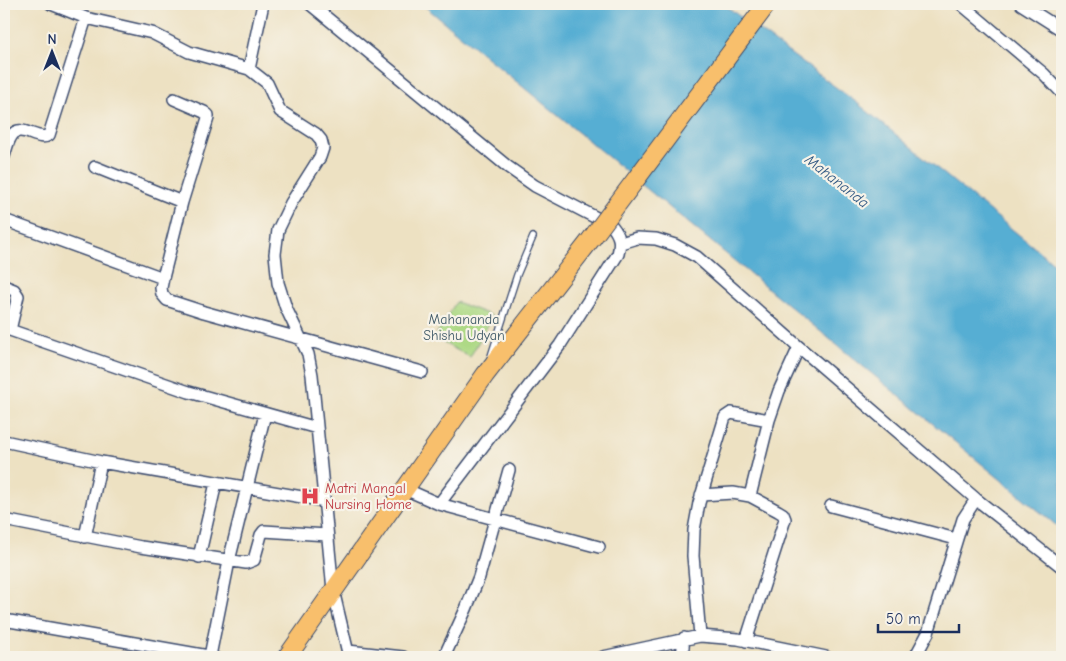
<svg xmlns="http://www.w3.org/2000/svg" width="1066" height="661" viewBox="0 0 1066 661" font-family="'Comic Neue',sans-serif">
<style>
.green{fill:#aed986;stroke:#648472}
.water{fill:#56aed3;stroke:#386e98}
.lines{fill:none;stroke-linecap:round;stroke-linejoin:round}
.lane-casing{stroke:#3a4a6d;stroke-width:8}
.street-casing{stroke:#3a4a6d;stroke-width:14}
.primary-casing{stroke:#3a4a6d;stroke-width:20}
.lane{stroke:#fff;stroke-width:5.5}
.street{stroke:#fff;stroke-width:11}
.primary{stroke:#f8bf6c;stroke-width:18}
.primary-bridge-casing{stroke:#3a4a6d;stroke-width:20;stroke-linecap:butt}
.primary-bridge{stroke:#f8bf6c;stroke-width:18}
.labels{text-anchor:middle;stroke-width:4.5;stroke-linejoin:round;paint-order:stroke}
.park-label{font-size:14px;fill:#405a68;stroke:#f7f3e8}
.health-label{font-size:14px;fill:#be3a42;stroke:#f7f3e8;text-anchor:start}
.water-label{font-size:15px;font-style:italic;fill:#2d5581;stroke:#f7f3e8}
</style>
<rect width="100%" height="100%" fill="#f7f3e8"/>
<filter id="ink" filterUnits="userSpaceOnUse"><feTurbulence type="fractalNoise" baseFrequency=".02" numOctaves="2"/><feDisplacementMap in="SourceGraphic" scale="10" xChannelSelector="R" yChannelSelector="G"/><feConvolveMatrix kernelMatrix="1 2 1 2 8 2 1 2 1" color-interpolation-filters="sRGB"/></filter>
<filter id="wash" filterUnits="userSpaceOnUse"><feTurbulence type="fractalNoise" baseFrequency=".0096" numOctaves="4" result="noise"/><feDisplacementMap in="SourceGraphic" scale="20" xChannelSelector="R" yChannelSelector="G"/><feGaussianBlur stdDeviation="1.12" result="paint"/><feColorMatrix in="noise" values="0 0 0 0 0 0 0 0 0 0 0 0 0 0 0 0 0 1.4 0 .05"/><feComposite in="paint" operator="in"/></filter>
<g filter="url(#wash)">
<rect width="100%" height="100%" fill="#ede1c2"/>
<path class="green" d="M456,302L493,316L470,357L434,338Z"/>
<path class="water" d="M422,4H723L856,102L1062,270V530Z"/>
</g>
<g filter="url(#ink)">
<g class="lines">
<g class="lane-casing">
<path id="lane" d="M490,359L517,275L533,237"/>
</g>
<g class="street-casing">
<path id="street" d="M51,4L86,18L152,33L189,52L249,69L267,83L280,111L316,134L321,140L323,148L320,157L291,203L278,230L275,254L278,283L286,308L308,354L312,375L333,590L349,657
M310,4L508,167L535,186L612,226C620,236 621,242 618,254L560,345L439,504
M961,4L1044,74L1062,93
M1021,4L1062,30
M249,69L263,4
M4,156C6,150 8,138 14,133C23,125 39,142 49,135L86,18
M95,167L182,202
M4,220L163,278L182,202L208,118V115L204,112L174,99
M621,243L637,238L656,239L675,245L697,257L799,347L976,499L1062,567
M163,278L161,288L162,294L167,300L204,312L422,372
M4,286L14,290L18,296L10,330
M4,328L189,392L317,428
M4,441L101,462L325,501
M405,489L439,504L599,547
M701,495L733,493L750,496L778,511L783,514L785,519L746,641
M750,496L769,420L779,391L799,347
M831,506L956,539
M4,520L141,547L246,563L254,560L261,535L264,531L327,535
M85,537L101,462
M199,557L216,483
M4,620L214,657
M700,636L693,556L694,530L699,503L725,417L731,413L769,420
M348,651L403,657
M210,656L229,561L265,414
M444,657L466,609L479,577L509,470
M603,657L700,636L738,639L826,657
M682,657L684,638
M915,657L928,633L963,519L976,499"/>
</g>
<g class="primary-casing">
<path id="primary" d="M287,657L485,375L592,238"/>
</g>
<use href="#lane" class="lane"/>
<use href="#street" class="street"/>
<use href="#primary" class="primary"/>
<g class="primary-bridge-casing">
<path id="primary-bridge" d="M592,238L767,4"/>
</g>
<use href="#primary-bridge" class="primary-bridge"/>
</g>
</g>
<defs>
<g id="hospital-bare" transform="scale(1.5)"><path d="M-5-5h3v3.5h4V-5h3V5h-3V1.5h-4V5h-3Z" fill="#e0444e" stroke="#f7f3e8" stroke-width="2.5" paint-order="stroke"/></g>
</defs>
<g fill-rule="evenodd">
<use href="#hospital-bare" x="310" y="496"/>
</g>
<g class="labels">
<g class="park-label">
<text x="464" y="324">Mahananda<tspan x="464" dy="16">Shishu Udyan</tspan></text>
</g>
<g class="health-label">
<text x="325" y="493">Matri Mangal<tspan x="325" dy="16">Nursing Home</tspan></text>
</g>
<g class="water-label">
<text transform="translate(837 181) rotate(38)" y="5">Mahananda</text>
</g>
</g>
<rect width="1066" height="661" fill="none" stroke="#f7f3e8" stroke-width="20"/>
<g transform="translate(52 52)" stroke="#f7f3e8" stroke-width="4" paint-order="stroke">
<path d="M0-4L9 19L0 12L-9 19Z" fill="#1b2f5e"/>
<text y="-8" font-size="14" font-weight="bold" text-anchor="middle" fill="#1b2f5e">N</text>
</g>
<path d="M878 624v8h81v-8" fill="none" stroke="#1b2f5e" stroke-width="2.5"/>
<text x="886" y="624" font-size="15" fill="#1b2f5e" stroke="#f7f3e8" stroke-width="4" paint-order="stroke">50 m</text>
</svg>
